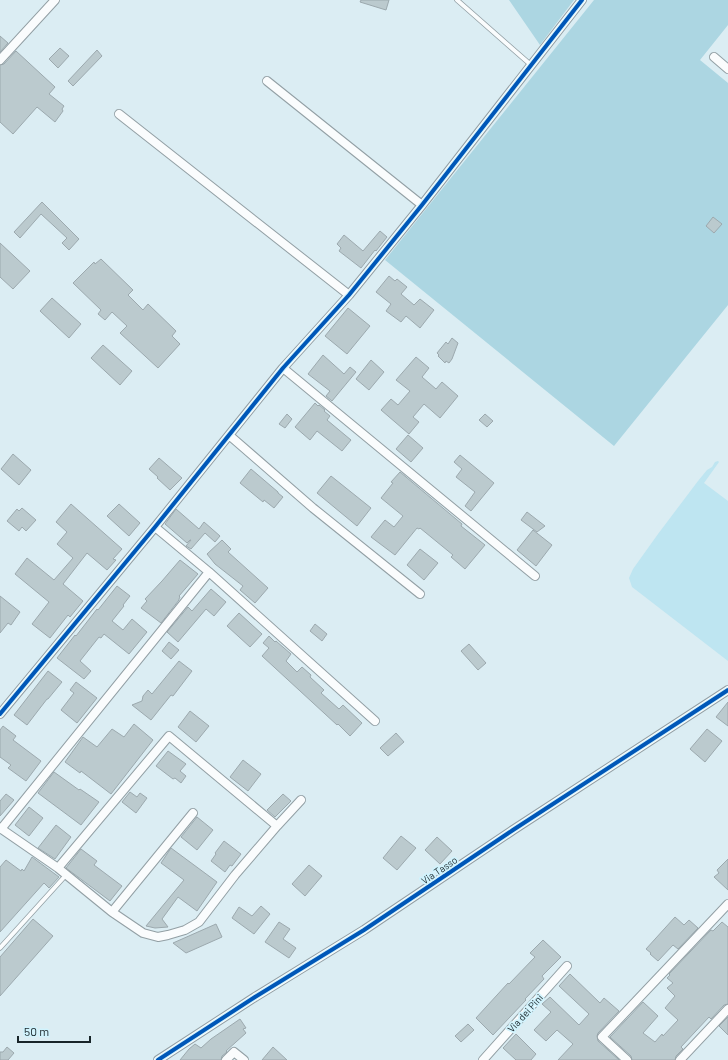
<svg xmlns="http://www.w3.org/2000/svg" width="728" height="1060" viewBox="0 0 728 1060" font-family="Barlow,sans-serif">
<style>
.green{fill:#bee5f1}
.forest{fill:#acd6e2}
.building{fill:#bbcace;stroke:#9ca9ae}
.lines{fill:none;stroke-linecap:round;stroke-linejoin:round}
.lane-casing{stroke:#929fa4;stroke-width:5.5}
.street-casing{stroke:#929fa4;stroke-width:10}
.lane{stroke:#fafcfd;stroke-width:4}
.street{stroke:#fafcfd;stroke-width:8}
.cycleway-casing{stroke:#d1f3fd;stroke-width:6}
.cycleway{stroke:#0057b8;stroke-width:4}
.labels{text-anchor:middle;stroke-width:3.5;stroke-linejoin:round;paint-order:stroke}
.street-label{font-size:10px;fill:#182529;stroke:#d1f3fd}
</style>
<rect width="100%" height="100%" fill="#dbedf3"/>
<path class="green" d="M718,461L719,462L704,483L728,501V661L636,590L632,587L629,578L633,569L658,534L698,481L707,470L712,467L715,462Z"/>
<path class="forest" d="M509,0H574L540,45Z
M594,0H728V25L700,60L728,83V305L614,446L385,260Z"/>
<path class="building" d="M361,0H389L386,10L360,2Z
M0,36L8,43L0,52Z
M60,48L69,56L58,68L49,59Z
M97,50L102,56L73,86L68,81Z
M16,51L55,87L49,94L64,106L62,109L63,111L55,122L37,107L13,134L0,122V65L4,64Z
M42,202L79,239L69,250L62,243L67,238L41,214L20,238L14,232Z
M713,217L722,224L714,233L706,226Z
M380,231L387,237L376,251L375,250L361,268L339,251L341,248L337,244L344,235L363,251Z
M0,243L30,271L13,289L0,277Z
M101,259L133,290L128,295L143,310L148,304L176,331L172,336L180,344L158,368L120,333L127,326L112,312L105,320L98,314L101,310L73,283L94,262L95,264Z
M389,276L395,281L397,279L407,287L401,294L414,305L420,299L434,310L420,328L406,316L401,322L386,311L391,304L376,292Z
M52,298L81,324L69,338L40,311Z
M348,308L370,326L347,354L325,336Z
M452,338L458,343L452,359L449,363L446,361L445,363L438,356L439,355L437,353L446,342L448,344Z
M103,345L132,371L120,385L91,358Z
M323,355L344,374L350,367L356,372L332,401L326,396L330,391L308,374Z
M416,357L429,368L422,377L436,389L442,382L458,396L440,418L424,404L413,417L419,422L409,434L381,410L391,399L398,405L410,391L396,380Z
M371,360L384,372L369,390L356,379Z
M315,403L318,406L319,405L325,410L324,411L330,416L327,420L351,440L342,451L317,431L310,440L295,427Z
M287,414L292,419L285,428L279,424Z
M485,414L493,421L487,427L479,420Z
M408,435L423,448L411,462L396,449Z
M13,454L31,470L19,485L1,469Z
M460,455L494,483L471,511L465,506L475,492L456,477L462,469L454,462Z
M159,458L182,478L170,490L157,478L158,477L149,469Z
M251,469L278,492V493L283,497L274,508L264,500L263,502L240,483Z
M400,472L462,524L461,526L485,545L465,569L451,557L453,555L420,528L419,529L417,528L395,555L371,537L385,520L394,527L403,516L381,498L393,483L391,482Z
M331,476L371,508L357,526L317,493Z
M71,504L122,549L113,559L116,560L107,570L87,553L63,584L83,601L70,617L68,615L50,638L32,624L49,602L15,574L27,558L54,580L73,558L57,544L67,532L56,522Z
M119,504L140,523L129,536L107,516Z
M22,508L36,520L26,531L22,527L19,531L7,521L17,509L19,511Z
M176,509L199,529L204,522L220,536L215,542L205,533L191,549L186,546L191,540H190L187,543L165,524Z
M527,512L545,526L537,532L521,520Z
M533,530L552,545L536,566L517,550Z
M222,540L231,549L228,552L268,588L255,603L240,590L243,586L215,564L207,554Z
M420,549L438,563L424,580L407,565Z
M180,560L198,574L179,596L180,597L179,599V600L161,623L141,608L147,601L145,599L162,581Z
M117,586L130,596L123,605L124,606L112,621L123,630L132,619L147,632L129,654L104,634L101,638L99,637L80,661L91,671L84,679L57,658L75,635L76,636L97,609L98,610Z
M211,589L226,602L214,616L206,609L178,642L167,632L188,607L192,611Z
M0,596L20,612L11,625L8,623L0,633Z
M239,613L262,634L250,647L227,626Z
M315,624L327,634L322,641L310,631Z
M269,636L275,642L276,641L291,654L286,661L297,672L302,667L311,675L310,677L324,690L321,693L339,709L343,705L362,723L350,736L338,724L337,725L262,656L269,648L263,643Z
M169,642L179,650L171,659L162,651Z
M469,644L486,663L478,670L461,651Z
M179,661L192,671L173,696L171,695L151,720L132,705L142,701L143,696L148,690L152,694Z
M48,671L62,682L48,699H47L27,725L14,715Z
M76,682L97,698L77,723L61,710L74,693L70,690Z
M728,702V726L716,717Z
M190,711L209,726L196,742L178,727Z
M134,724L153,740L111,794L81,771L80,773L65,762L83,737L97,747L112,729L124,737Z
M3,726L16,736L13,740L41,761L26,781L8,768L11,765L0,757V730Z
M707,729L722,741L705,762L690,749Z
M396,733L404,742L388,756L380,748Z
M168,751L186,764L180,771L186,776L181,783L175,778L173,779L156,766Z
M243,760L261,774L248,791L230,777Z
M54,772L79,790L80,789L99,802L81,825L38,793Z
M130,792L137,797L140,793L147,798L136,813L122,802Z
M6,794L14,800L0,816V801Z
M283,794L291,801L275,817L267,810Z
M29,807L43,818L29,836L15,825Z
M197,817L213,830L197,850L181,837Z
M56,825L71,837L55,859L38,848Z
M401,836L416,848L397,870L383,858Z
M437,837L452,851L440,864L425,850Z
M224,841L241,854L232,866L230,865L225,872L211,861L216,854L215,853Z
M171,848L217,882L197,911L178,897L162,919L168,927L155,928L146,926L184,880L161,863Z
M81,849L97,861L94,865L122,886L110,901L66,868Z
M32,857L59,877L49,888L44,883L0,932V867L6,860L21,871L22,869L24,871Z
M728,859V890L714,877L719,873L717,870Z
M309,865L322,876L305,896L292,884Z
M261,906L270,914L254,934L232,918L239,907L252,916Z
M675,917L684,925L689,920L698,928L678,949L673,945L658,961L650,954L651,953L646,949Z
M33,919L53,936L0,996V957Z
M279,922L290,929L283,939L296,948L289,958L265,942Z
M722,922L728,927V1004L724,1005L711,1019L709,1017L681,1047L683,1049L676,1056L675,1060H632L631,1056L610,1037L643,1002L658,1016L643,1033L655,1042L662,1034L663,1036L678,1020L665,1008L675,996L667,988L673,983L667,978L670,975L669,974L711,930L713,931Z
M216,924L222,937L186,953L173,943Z
M543,940L561,957L542,976L544,979L525,999L526,1000L493,1035L476,1018L508,983L509,984L535,957L530,953Z
M570,974L600,1003L604,998L619,1011L598,1033L597,1036L598,1041L619,1060H558L573,1044L557,1030L546,1041L534,1030L551,1012L542,1004L550,997L579,1025L589,1014L559,986Z
M728,1017V1035L719,1026Z
M240,1019L246,1028L243,1029L246,1033L226,1051L227,1052L222,1056L221,1060H180L189,1049L195,1044L201,1048L211,1039Z
M468,1024L474,1030L461,1042L455,1036Z
M516,1034L536,1054L531,1060H516L503,1048Z
M7,1047L14,1053L8,1060H0V1052H3Z
M273,1047L287,1060H262Z"/>
<g class="lines">
<g class="lane-casing">
<path id="lane" d="M457,0L531,65
M0,948L66,875"/>
</g>
<g class="street-casing">
<path id="street" d="M714,57L728,69
M0,60L55,0
M267,81L422,205
M119,114L349,295
M283,368L535,576
M229,435L313,508L420,594
M155,527L209,572L375,721
M0,714L155,527L283,368L349,295L422,205L582,0
M0,828L58,868L112,912L143,933L158,937L168,935L185,930L199,922L235,875L277,826L301,800
M1,829L209,572
M58,868L169,736L277,826
M112,912L193,813
M158,1060L255,997L364,930L513,830L728,690
M226,1060L234,1052L244,1060
M483,1060L567,966
M627,1060L602,1037L728,904
M680,1060L728,1009"/>
</g>
<use href="#lane" class="lane"/>
<use href="#street" class="street"/>
<g class="cycleway-casing">
<path id="cycleway" d="M0,714L155,527L283,368L349,295L422,205L582,0
M158,1060L255,997L364,930L513,830L728,690"/>
</g>
<use href="#cycleway" class="cycleway"/>
</g>
<g class="labels">
<g class="street-label">
<text transform="translate(439 870) rotate(-34)" y="4">Via Tasso</text>
<text transform="translate(525 1013) rotate(-48)" y="4">Via dei Pini</text>
</g>
</g>
<path d="M18 1036v6h72v-6" fill="none" stroke="#182529" stroke-width="2"/>
<text x="24" y="1036" font-size="12" fill="#182529" stroke="#d1f3fd" stroke-width="3" paint-order="stroke">50 m</text>
</svg>
